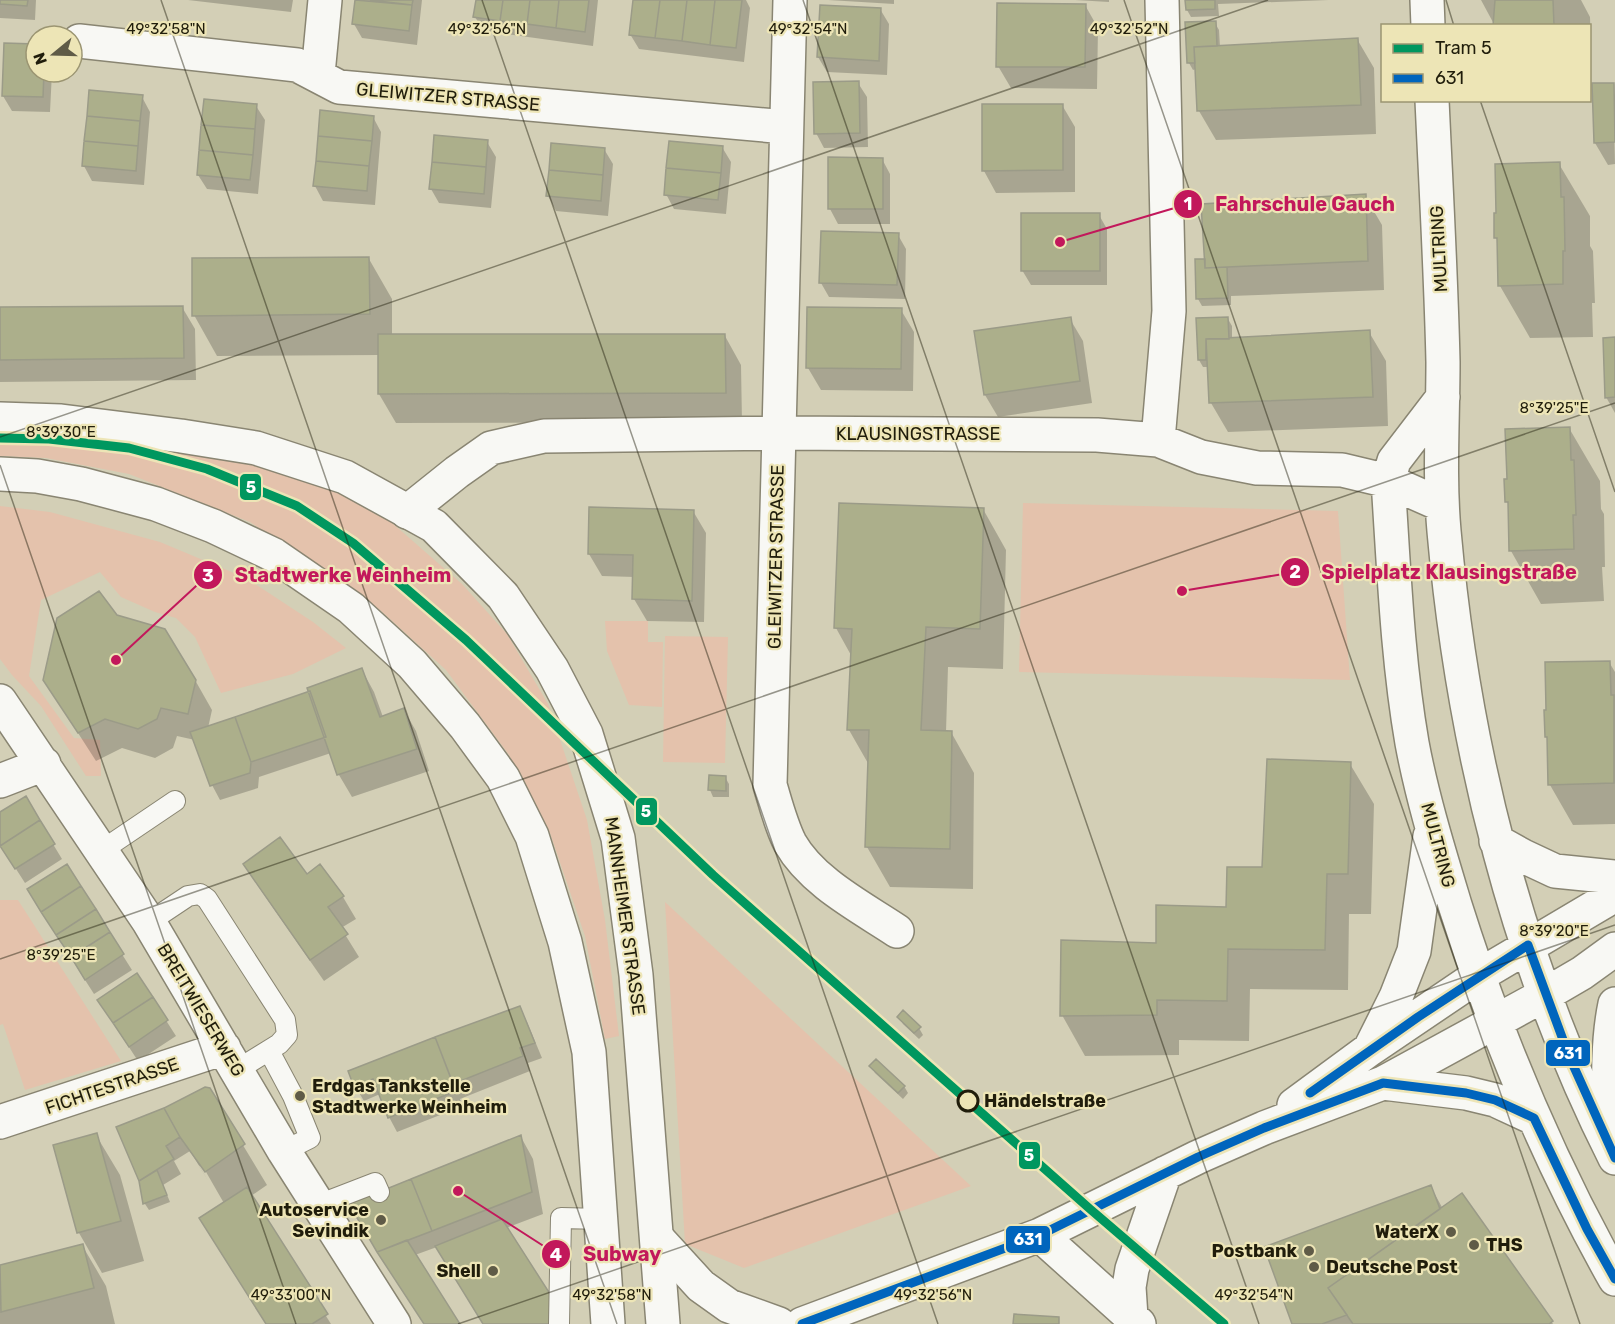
<svg xmlns="http://www.w3.org/2000/svg" width="1615" height="1324" viewBox="0 0 1615 1324" font-family="Rubik,sans-serif">
<style>
.green{fill:#e4c2ac}
.shadow{fill:#0003}
.building{fill:#acaf8b;stroke:#9b9b88;stroke-width:1.5}
.lines{fill:none;stroke-linecap:round;stroke-linejoin:round}
.service-casing{stroke:#898572;stroke-width:22}
.minor-casing{stroke:#898572;stroke-width:36}
.secondary-casing{stroke:#898572;stroke-width:36}
.service{stroke:#f8f8f4;stroke-width:20}
.minor{stroke:#f8f8f4;stroke-width:33}
.secondary{stroke:#f8f8f4;stroke-width:33}
.bus-1-casing{stroke:#ede5b6;stroke-width:14}
.bus-1{stroke:#0065bd;stroke-width:9}
.tram-1-casing{stroke:#ede5b6;stroke-width:14}
.tram-1{stroke:#00975f;stroke-width:9}
.ticks{fill:none;stroke:#201d0b;stroke-width:1.5;stroke-opacity:0.45}
.poi-dot{fill:#5f5b47;stroke:#ede5b6;stroke-width:2}
.stop-dot{fill:#ede5b6;stroke:#201d0b;stroke-width:3}
.labels{text-anchor:middle;stroke-width:4.5;stroke-linejoin:round;paint-order:stroke}
.street-label{font-size:18px;fill:#201d0b;stroke:#ede5b6}
.poi-label{font-size:18px;font-weight:bold;fill:#201d0b;stroke:#ede5b6;text-anchor:end}
.stop-label{font-size:18px;font-weight:bold;fill:#201d0b;stroke:#ede5b6;text-anchor:start}
.ticks-label{font-size:15px;text-anchor:middle;fill:#201d0b;stroke:#ede5b6;stroke-width:4.5;stroke-linejoin:round;paint-order:stroke}
.leader{fill:none;stroke:#c2185b;stroke-width:2}
.callout-dot{fill:#c2185b;stroke:#ede5b6;stroke-width:2}
.mark-label{font-size:18px;text-anchor:middle;font-weight:bold;fill:#fff}
.callout-label{font-size:20px;text-anchor:middle;font-weight:bold;fill:#c2185b;stroke:#ede5b6;stroke-width:4.5;stroke-linejoin:round;paint-order:stroke}
.line-badge{stroke:#ede5b6;stroke-width:2}
.badge-label{font-size:16px;text-anchor:middle;font-weight:bold;fill:#fff}
</style>
<rect width="100%" height="100%" fill="#d3cfb6"/>
<path class="green" d="M0,429L256,458L338,493L391,522L462,584L507,634L548,704L587,820L605,920L619,1036L605,1039L585,936L550,833L509,755L446,670L380,610L250,522L129,474L46,458L0,456Z
M1023,503L1338,511L1350,680L1019,672Z
M0,506L50,512L160,542L246,578L313,622L346,648L293,674L221,693L195,637L176,618L155,612L121,597L100,572L41,600L29,676L74,738L100,740L101,776H86L41,706L12,675L0,659Z
M648,621V642H663L662,707L629,705L607,651L605,621Z
M665,636L728,637L725,763L663,762Z
M0,900H18L121,1061L25,1090L3,1024L0,1025Z
M665,902L971,1186L744,1268L685,1244Z"/>
<path class="shadow" d="M0,0H36L35,20L0,18Z
M188,0H293L291,12Z
M356,0H422L417,45L362,38L354,24Z
M477,0H598L593,46L484,31L475,17Z
M634,0H746L750,8L744,62L639,49L630,34Z
M828,0H894V4Z
M1075,0H1109V2Z
M1187,0H1329L1218,4L1219,16L1191,17L1187,10Z
M1481,0H1581L1590,17L1591,49H1590V26H1495Z
M1085,5L1098,28L1097,89L1011,88L998,66Z
M880,9L889,24L887,75L827,72L818,57Z
M1215,23L1219,30L1220,47L1357,39L1374,68L1376,134L1216,140L1199,111L1196,69L1193,70L1189,63Z
M36,45V72H52L50,112L12,111L3,96Z
M858,83L867,97L868,147L824,148L816,133Z
M1613,84L1615,164L1608,165L1595,143Z
M142,97L150,112L144,185L92,181L84,166Z
M1062,105L1075,127V192L996,193L984,171Z
M256,106L265,120L258,194L207,189L198,175Z
M373,117L381,132L375,205L323,201L315,186Z
M487,142L496,157L491,208L439,203L431,189Z
M722,147L731,162L726,214L674,209L666,194Z
M604,149L613,164L608,216L556,211L548,196Z
M882,159L890,174V224H838L830,209Z
M1559,164L1590,216V246L1593,251L1595,303H1592L1593,337L1530,338L1500,286L1498,242L1496,238Z
M1365,196L1382,225L1384,290L1231,296V305L1202,306L1198,299L1206,260Z
M1099,215L1107,229V285H1031L1022,270Z
M898,235L906,249L905,299L829,297L821,283Z
M369,259L392,299V336H725L741,365L742,422L396,423L379,394L380,355L217,356L194,315Z
M182,307L195,329L196,380L0,382V309Z
M901,310L914,332L913,391L821,390L808,368Z
M1070,319L1083,341L1092,403L998,417L985,395Z
M1228,319L1232,326V339L1369,332L1386,361L1388,426L1228,432L1211,403L1209,367H1203L1199,360L1198,320Z
M1615,339V413L1606,397Z
M1569,428L1600,481L1601,509L1604,514L1605,567H1602L1604,601L1541,604L1511,551L1509,506L1507,501Z
M983,509L1006,550L1003,669L948,667L946,732H951L974,773L973,889L890,887L867,847L869,765L849,730L852,657L836,628Z
M693,511L706,533L704,622L647,621L634,599V577L602,576L589,554Z
M116,616L195,680L212,710L208,728L311,693L362,670L374,692L383,717L404,710L416,731L429,771L352,797L339,775L331,753L259,777L258,788L220,800L212,785L195,740L177,736L173,748L155,758L122,748L96,761L44,680Z
M1609,662L1615,672V824L1573,825L1550,785L1548,741L1546,736Z
M1350,764L1374,804L1371,914H1349L1348,990L1250,989L1249,1041L1179,1040V1055L1085,1056L1062,1015L1157,944L1228,908L1264,869Z
M725,777L729,784V797H713L710,790Z
M25,798L62,859L25,883L0,844V814Z
M245,864L306,876L319,866L343,897L356,919L341,928L359,957L324,981L258,886Z
M66,866L132,970L94,994L37,905Z
M137,975L176,1036L138,1061L108,1015Z
M519,1008L527,1022L542,1058L528,1063L530,1071L460,1099L463,1106L397,1132L389,1117L380,1094L364,1101L355,1086Z
M899,1017L919,1028L923,1035L919,1039L903,1024Z
M871,1066L904,1086L908,1093L903,1099L875,1073Z
M209,1089L267,1185L251,1196L331,1324H266L201,1219L225,1205L202,1165L199,1166L209,1182L190,1151L174,1161L181,1174L163,1185L170,1202L149,1210L145,1204L140,1181L118,1127Z
M96,1135L120,1175L144,1261L102,1273L79,1233L54,1146Z
M521,1137L533,1159L543,1214L506,1228L484,1324L437,1247L415,1255L459,1324H425L351,1205Z
M1431,1187L1443,1209L1462,1195L1553,1324H1293Z
M82,1245L106,1286L115,1324H0V1266Z"/>
<path class="building" d="M0,0H28L27,6L0,4Z
M355,0L412,5L409,31L352,24Z
M370,0H413L412,5Z
M476,0H503L500,21L473,17Z
M503,0H530L527,24L500,21Z
M530,0H559L556,28L527,24Z
M559,0H589L585,32L556,28Z
M633,0H660L655,38L629,35Z
M660,0H687L682,41L655,38Z
M687,0H715L710,45L682,41Z
M715,0H742L736,48L710,45Z
M1185,0H1215V9L1186,10Z
M1495,0H1553L1554,26H1493Z
M997,3L1086,4L1085,67H996Z
M820,5L881,8L879,61L817,57Z
M1216,21L1217,46L1194,47L1195,63H1187L1185,22Z
M1358,38L1361,105L1197,111L1194,47Z
M4,43L36,44V72H44L43,97L2,96Z
M859,81L860,133L814,134L813,82Z
M1592,83H1614L1615,142L1594,143Z
M89,90L143,95L140,121L87,116Z
M204,99L257,104L255,129L201,125Z
M982,104H1063V170L982,171Z
M320,110L374,116L372,141L318,136Z
M87,116L140,121L138,146L84,141Z
M201,125L255,129L253,155L199,150Z
M434,135L488,140L486,167L432,162Z
M318,136L372,141L369,166L316,161Z
M84,141L138,146L136,171L82,166Z
M669,141L723,146L721,173L666,168Z
M551,143L605,148L603,175L549,170Z
M199,150L253,155L250,180L197,175Z
M828,157L883,158V209H828Z
M316,161L369,166L367,191L313,186Z
M432,162L486,167L484,194L429,189Z
M1560,162L1561,197H1564L1565,251H1563V284L1498,286L1497,238H1494V213H1496L1495,164Z
M666,168L721,173L718,200L664,195Z
M549,170L603,175L601,201L546,196Z
M1366,194L1368,261L1205,268L1201,204Z
M1021,213H1100V271H1021Z
M821,231L899,233L897,285L819,283Z
M369,257L370,314L192,316V258Z
M1195,259H1205V268L1227,267L1228,298L1196,299Z
M183,306L184,358L0,360V307Z
M807,307L902,308L901,369L806,368Z
M1071,317L1080,381L984,395L974,331Z
M1228,317L1229,339H1206V360H1198L1196,318Z
M1370,330L1373,397L1209,403L1206,339Z
M378,334H725L726,393L378,394Z
M1615,337V397L1605,398L1603,338Z
M1570,427L1571,460H1574L1576,515H1573L1574,549L1509,551L1508,502H1505L1504,479H1507L1505,429Z
M839,503L984,508L980,629L926,627L921,730L952,731L950,849L865,847L869,730H847L852,629L834,628Z
M589,507L694,510L692,601L632,599L633,555L588,554Z
M99,591L117,615L165,629L196,680L188,714L161,708L157,719L138,729L105,719L78,733L43,680L57,618Z
M1610,661L1611,695H1614V783L1548,785L1547,737H1545L1544,710H1546L1545,662Z
M362,668L380,717L404,708L417,749L337,775L307,688Z
M310,691L326,737L251,762L235,717Z
M235,717L251,762L250,773L210,786L190,732Z
M1267,759L1351,762L1348,874H1327L1325,950L1228,949L1227,1001L1157,1000V1015L1060,1016L1061,940L1156,943V905L1226,907L1227,867H1262Z
M709,775L726,776V791L708,790Z
M26,796L40,820L0,846V812Z
M40,820L55,844L15,869L0,846Z
M280,837L307,874L320,864L344,896L328,907L348,934L310,960L243,864Z
M67,864L81,886L41,912L27,889Z
M81,886L96,909L56,935L41,912Z
M96,909L110,932L71,957L56,935Z
M110,932L124,954L85,980L71,957Z
M137,973L153,997L113,1023L97,1000Z
M153,997L168,1020L129,1047L113,1023Z
M520,1006L535,1043L520,1048L523,1056L453,1084L435,1037Z
M903,1010L921,1027L914,1033L897,1017Z
M435,1037L456,1091L388,1118L373,1079L354,1087L348,1071Z
M876,1059L905,1086L898,1093L869,1066Z
M205,1087L210,1088L245,1144L205,1172L180,1137L164,1108Z
M164,1108L180,1137L166,1146L174,1159L139,1181L116,1127Z
M97,1133L121,1221L77,1233L53,1145Z
M521,1135L532,1192L432,1231L411,1179Z
M157,1170L167,1195L143,1204L139,1181Z
M411,1179L432,1231L377,1252L349,1204Z
M1431,1185L1440,1209L1328,1288L1347,1315L1322,1324H1292L1264,1247Z
M247,1187L328,1314L312,1324H266L199,1218Z
M1462,1193L1553,1321L1549,1324H1353L1328,1288Z
M502,1219L552,1297V1324H483L435,1246Z
M407,1240L460,1324H424L377,1252Z
M83,1244L94,1288L1,1312L0,1265Z
M1014,1314L1059,1317V1324H1013Z"/>
<g class="lines">
<g class="service-casing">
<path id="service" d="M101,851L175,801
M149,922L188,896L200,894L207,899L285,1020L287,1035L279,1044L237,1070
M269,1051L293,1096L310,1138L284,1151
M318,1205L375,1183L379,1192
M559,1324L561,1218L602,1219"/>
</g>
<g class="minor-casing">
<path id="minor" d="M790,0L770,785C776,805 781,825 790,843C812,882 861,907 897,931
M1427,0L1428,26
M79,41L297,65L339,87L786,127
M318,74L325,0
M1432,100C1436,188 1441,275 1443,362C1443,418 1439,475 1444,531C1463,746 1517,964 1615,1158
M1443,397L1394,461L1388,481C1394,569 1397,656 1412,743C1422,797 1439,852 1455,905C1496,1035 1548,1160 1615,1279
M1158,440L1169,311L1162,0
M407,512L457,472L491,448L544,436L779,433L1097,435L1158,440L1201,457L1257,468L1342,470L1388,481L1442,505
M0,701L149,922L284,1151L394,1324
M0,781L44,764
M1496,841L1523,856L1555,871L1615,877
M1371,1047L1396,997L1414,951L1430,836
M1383,1083L1466,1093L1495,1100L1534,1118
M1294,1105L1370,1049L1478,976L1615,895
M0,1122L224,1048
M1610,1137C1609,1093 1606,1047 1615,1004
M1040,1235L1139,1324
M657,1238L701,1286L729,1306L779,1324
M1131,1317L1129,1287L1132,1269L1165,1173
M802,1324L1040,1235L1198,1157L1264,1128L1383,1083L1546,994L1582,973L1615,949"/>
</g>
<g class="secondary-casing">
<path id="secondary" d="M0,419L61,421L181,436L256,448L345,477L434,526L503,596L552,669L586,734L618,838L636,975L663,1324
M0,474L37,476L81,484L156,504L213,526L274,555L351,608L412,664L465,726L503,778L532,836L565,942L589,1052L608,1324"/>
</g>
<use href="#service" class="service"/>
<use href="#minor" class="minor"/>
<use href="#secondary" class="secondary"/>
<g class="bus-1-casing">
<path id="bus-1" d="M1528,945L1569,1056L1615,1158
M1310,1093L1418,1017L1528,945
M802,1324L1040,1235L1198,1157L1264,1128L1383,1083L1466,1093L1495,1100L1534,1118L1587,1229L1615,1279"/>
</g>
<use href="#bus-1" class="bus-1"/>
<g class="tram-1-casing">
<path id="tram-1" d="M0,438L49,439L129,448L207,469L297,506L353,543L466,640L713,875L1090,1209L1224,1324"/>
</g>
<use href="#tram-1" class="tram-1"/>
</g>
<path class="ticks" d="M161,0L617,1324M482,0L938,1324M803,0L1259,1324M1124,0L1580,1324M1446,0L1454,26M1480,100L1615,492M0,437L1268,0M0,465L296,1324M0,959L1615,403M458,1324L1615,925"/>
<g class="poi-dot">
<circle cx="300" cy="1096" r="6"/>
<circle cx="381" cy="1220" r="6"/>
<circle cx="1451" cy="1232" r="6"/>
<circle cx="1474" cy="1245" r="6"/>
<circle cx="1309" cy="1251" r="6"/>
<circle cx="1314" cy="1267" r="6"/>
<circle cx="493" cy="1271" r="6"/>
</g>
<circle class="stop-dot" cx="968" cy="1101" r="10"/>
<g class="labels">
<g class="street-label">
<text transform="translate(448 97) rotate(5)" y="6">GLEIWITZER STRASSE</text>
<text transform="translate(1439 249) rotate(-93)" y="6">MULTRING</text>
<text x="918" y="440">KLAUSINGSTRASSE</text>
<text transform="translate(776 557) rotate(-89)" y="6">GLEIWITZER STRASSE</text>
<text transform="translate(1438 845) rotate(75)" y="6">MULTRING</text>
<text transform="translate(625 916) rotate(82)" y="6">MANNHEIMER STRASSE</text>
<text transform="translate(201 1010) rotate(59)" y="6">BREITWIESERWEG</text>
<text transform="translate(112 1086) rotate(-19)" y="6">FICHTESTRASSE</text>
</g>
<g class="poi-label">
<text x="312" y="1092" text-anchor="start">Erdgas Tankstelle<tspan x="312" dy="21">Stadtwerke Weinheim</tspan></text>
<text x="369" y="1216">Autoservice<tspan x="369" dy="21">Sevindik</tspan></text>
<text x="1439" y="1238">WaterX</text>
<text x="1486" y="1251" text-anchor="start">THS</text>
<text x="1297" y="1257">Postbank</text>
<text x="1326" y="1273" text-anchor="start">Deutsche Post</text>
<text x="481" y="1277">Shell</text>
</g>
<g class="stop-label">
<text x="984" y="1107">Händelstraße</text>
</g>
</g>
<g class="ticks-label">
<text x="166" y="34">49°32'58"N</text>
<text x="487" y="34">49°32'56"N</text>
<text x="808" y="34">49°32'54"N</text>
<text x="1129" y="34">49°32'52"N</text>
<text x="1554" y="413">8°39'25"E</text>
<text x="61" y="437">8°39'30"E</text>
<text x="1554" y="936">8°39'20"E</text>
<text x="61" y="960">8°39'25"E</text>
<text x="291" y="1300">49°33'00"N</text>
<text x="612" y="1300">49°32'58"N</text>
<text x="933" y="1300">49°32'56"N</text>
<text x="1254" y="1300">49°32'54"N</text>
</g>
<path class="leader" d="M1060 242L1188 204M1182 591L1295 572M116 660L208 575M458 1191L556 1254"/>
<g class="callout-dot">
<circle cx="1060" cy="242" r="6"/>
<circle cx="1182" cy="591" r="6"/>
<circle cx="116" cy="660" r="6"/>
<circle cx="458" cy="1191" r="6"/>
<circle cx="1188" cy="204" r="15"/>
<circle cx="1295" cy="572" r="15"/>
<circle cx="208" cy="575" r="15"/>
<circle cx="556" cy="1254" r="15"/>
</g>
<g class="mark-label">
<text x="1188" y="210">1</text>
<text x="1295" y="578">2</text>
<text x="208" y="582">3</text>
<text x="556" y="1261">4</text>
</g>
<g class="callout-label">
<text x="1305" y="211">Fahrschule Gauch</text>
<text x="1449" y="579">Spielplatz Klausingstraße</text>
<text x="343" y="582">Stadtwerke Weinheim</text>
<text x="622" y="1261">Subway</text>
</g>
<g class="line-badge">
<rect x="239" y="473" width="23" height="28" rx="6" fill="#00975f"/>
<rect x="635" y="797" width="23" height="29" rx="6" fill="#00975f"/>
<rect x="1545" y="1039" width="46" height="28" rx="6" fill="#0065bd"/>
<rect x="1018" y="1141" width="23" height="29" rx="6" fill="#00975f"/>
<rect x="1005" y="1225" width="46" height="29" rx="6" fill="#0065bd"/>
</g>
<g class="badge-label">
<text x="251" y="493">5</text>
<text x="646" y="817">5</text>
<text x="1568" y="1059">631</text>
<text x="1029" y="1161">5</text>
<text x="1028" y="1245">631</text>
</g>
<rect x="1381" y="24" width="210" height="78" fill="#ede5b6" stroke="#9b9572" stroke-width="1.5"/>
<rect x="1393" y="44" width="30" height="9" fill="#00975f" stroke="#9b9572" stroke-width="1.5"/>
<text x="1435" y="54" font-size="18" fill="#201d0b">Tram 5</text>
<rect x="1393" y="74" width="30" height="9" fill="#0065bd" stroke="#9b9572" stroke-width="1.5"/>
<text x="1435" y="84" font-size="18" fill="#201d0b">631</text>
<g transform="translate(54 54) rotate(251)"><circle r="28" fill="#ede5b6" stroke="#9b9572" stroke-width="1.5"/>
<path d="M0-4.5L10 22L0 15L-10 22Z" fill="#5f5b47"/>
<text y="-9" font-size="16" font-weight="bold" text-anchor="middle" fill="#201d0b">N</text>
</g>
</svg>
